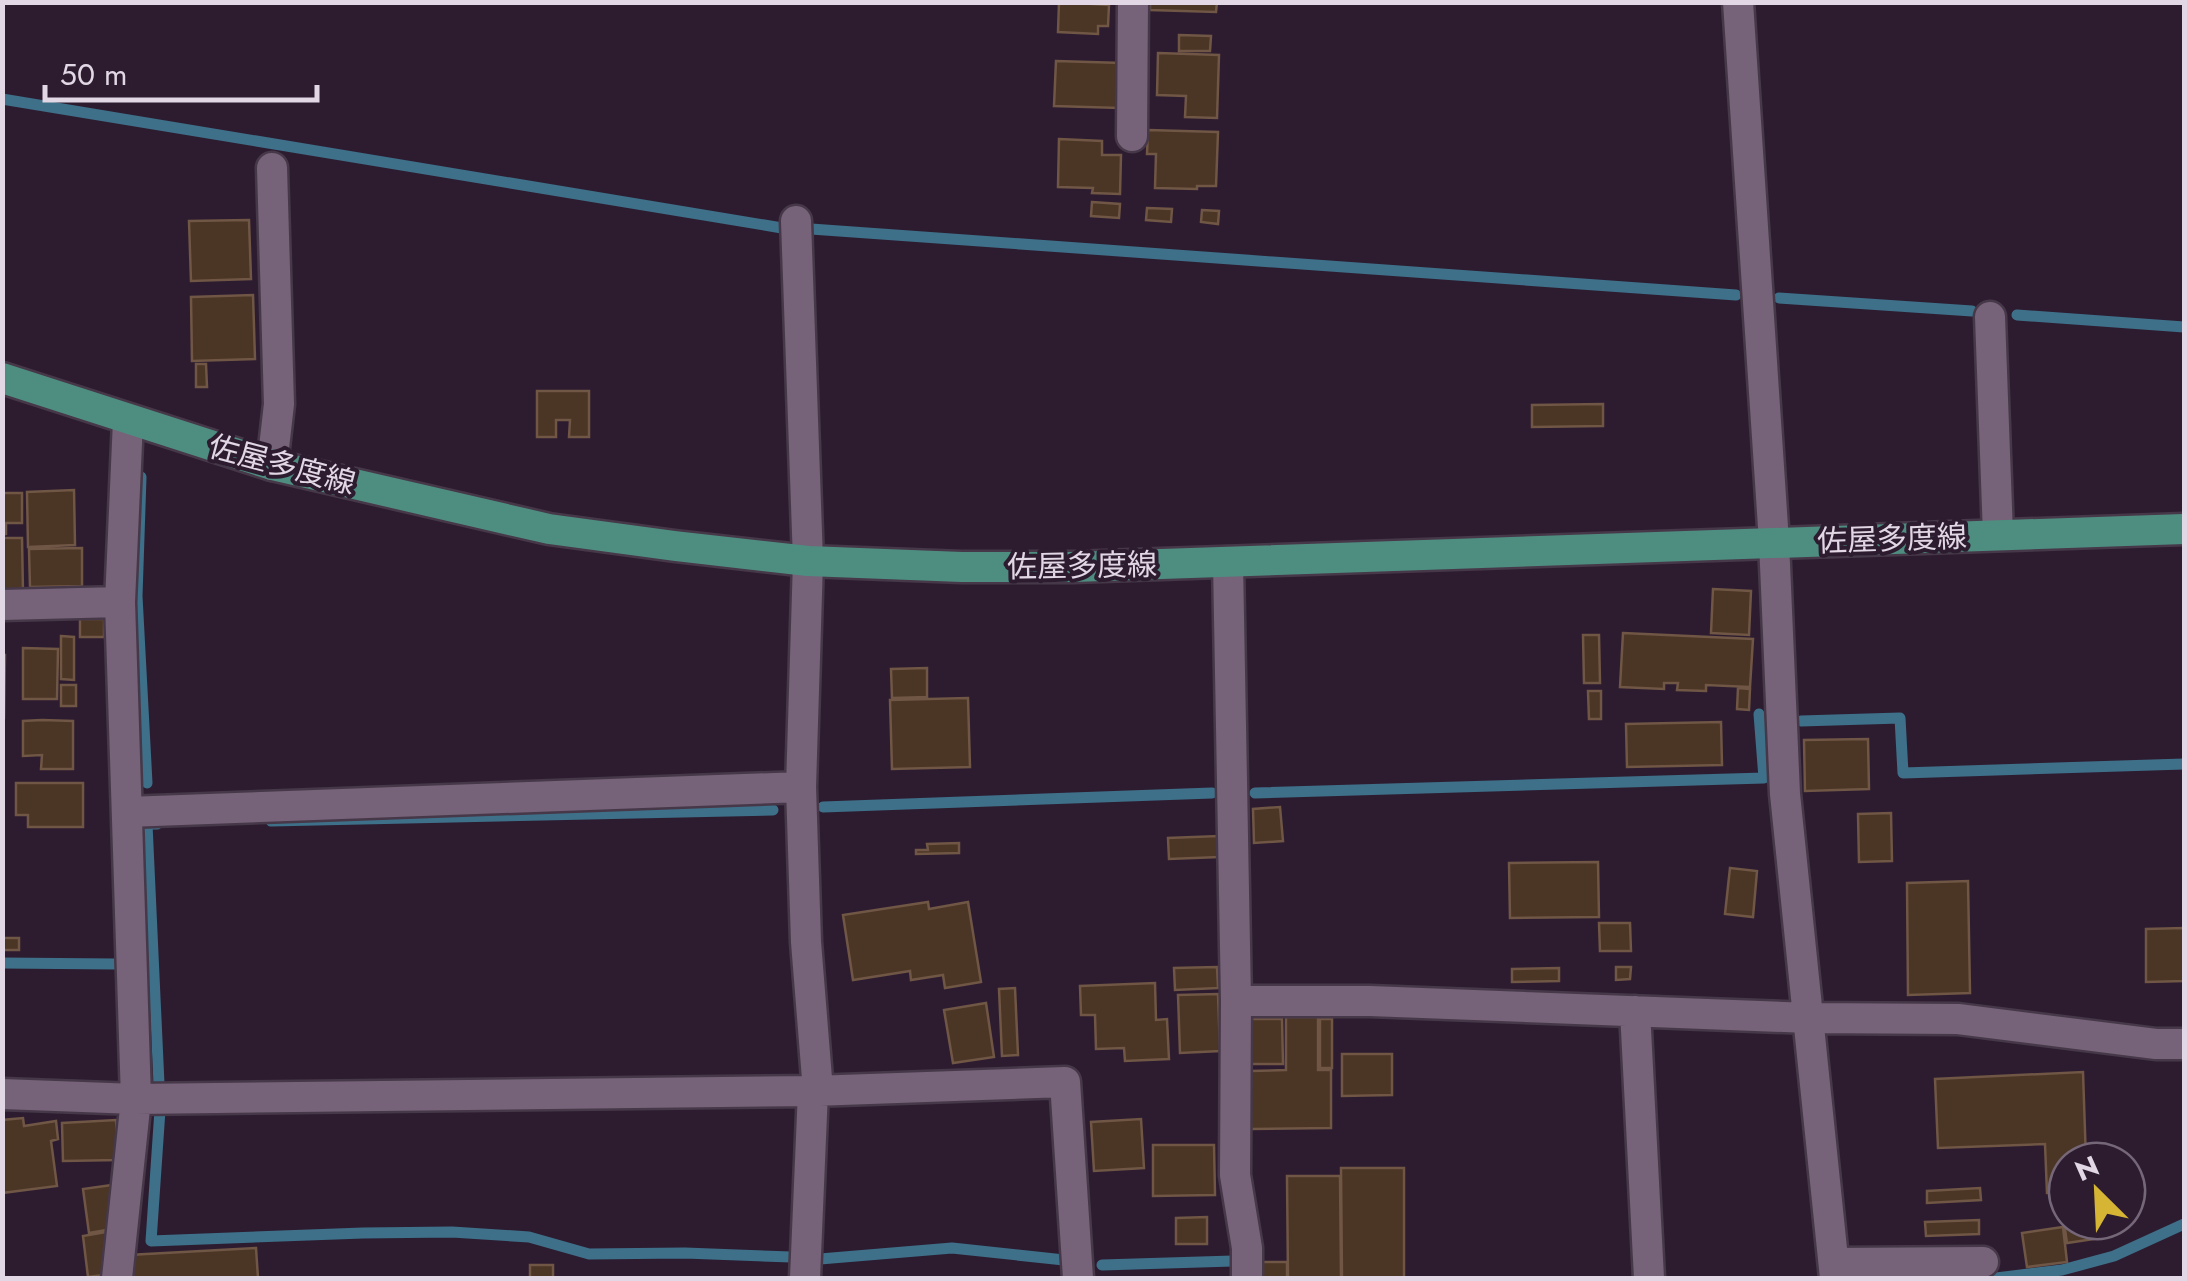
<svg xmlns="http://www.w3.org/2000/svg" width="2187" height="1281" viewBox="0 0 2187 1281" font-family="Jost,'Noto Sans JP',sans-serif">
<style>
.lines{fill:none;stroke-linecap:round;stroke-linejoin:round}
.stream{stroke:#3e7089;stroke-width:11}
.building{fill:#4b3524;stroke:#6f5645;stroke-width:2.5}
.minor-casing{stroke:#463848;stroke-width:35}
.major-casing{stroke:#463848;stroke-width:35}
.minor{stroke:#766279;stroke-width:30}
.major{stroke:#4e8e80;stroke-width:30}
.labels{text-anchor:middle;stroke-width:8;stroke-linejoin:round;paint-order:stroke}
.street-label{font-size:30px;fill:#e2d7e4;stroke:#2d1c30}
</style>
<rect width="100%" height="100%" fill="#2d1c30"/>
<g class="lines">
<path class="stream" d="M2,99L782,228
M811,229L1736,295
M1779,298L1972,311
M2017,315L2184,327
M141,477L137,596L147,783
M1801,721L1900,718L1903,773L2184,764
M1255,793L1764,778L1759,714
M823,807L1212,793
M271,821L773,810
M157,824H147L159,1084
M2,963L115,964
M160,1110L151,1241L363,1233L452,1232L529,1237L589,1254L685,1253L791,1257
M820,1259L952,1248L1064,1260
M1102,1265L1233,1261
M1996,1278L2062,1270L2114,1256L2184,1224"/>
</g>
<path class="building" d="M1059,2L1109,5L1108,26H1098V34L1058,32Z
M1150,2H1217L1216,12L1150,10Z
M1179,35L1211,36L1210,51H1179Z
M1158,53L1219,55L1217,118L1185,117L1186,96L1157,95Z
M1056,61L1122,63L1120,108L1054,106Z
M1148,130L1218,132L1216,186H1197V189L1155,188L1156,154H1147Z
M1059,139L1102,141V155H1121L1120,194L1092,193L1093,188L1058,187Z
M1092,202L1120,204L1119,218L1091,216Z
M1147,208L1172,209L1171,222L1146,220Z
M1202,210L1219,211L1218,224L1201,222Z
M249,220L251,279L191,281L189,221Z
M253,295L255,359L192,361L191,297Z
M196,364H206L207,387H196Z
M537,391H589V437H569L570,420H556V437H537Z
M1603,404V426L1532,427V405Z
M74,490L75,545L28,547L27,492Z
M2,493H22V523H6V534L2,535Z
M2,538H22L23,592L2,593Z
M82,548V586L30,587L29,549Z
M1713,589L1751,591L1749,635L1711,633Z
M80,619H104V637H80Z
M1623,633L1753,639L1750,687L1706,685V691L1677,690L1678,683H1664V689L1620,687Z
M1583,635H1599L1600,683H1584Z
M61,636L74,637V680L61,679Z
M23,648L58,649L57,699H23Z
M2,655H5L4,718H2Z
M927,668V697L892,698L891,669Z
M61,685H76V706H61Z
M1738,688L1750,689L1749,710L1737,709Z
M1588,691H1601V719H1589Z
M968,698L970,767L892,769L890,700Z
M42,720L73,721V769H41L42,755L23,756V721Z
M1721,722L1722,765L1627,767L1626,724Z
M1868,739L1869,789L1805,791L1804,740Z
M16,783H83V827H28V815H16Z
M1280,807L1283,841L1254,843L1253,809Z
M1891,813L1892,861L1859,862L1858,814Z
M1219,836V857L1169,859L1168,838Z
M959,843V853L916,854V850H928L927,844Z
M1598,862L1599,917L1510,918L1509,863Z
M1730,868L1757,871L1753,917L1725,914Z
M1968,881L1970,993L1908,995L1907,883Z
M928,902L929,909L968,902L981,982L945,988L943,975L911,980L910,971L853,980L843,915Z
M1599,923H1630L1631,951H1600Z
M2184,928V981L2146,982V929Z
M2,938H19V950H2Z
M1217,967L1218,988L1175,990L1174,968Z
M1616,967H1631L1630,979L1616,980Z
M1559,968V981L1512,982V969Z
M1155,983L1156,1020L1167,1019L1169,1059L1125,1061L1124,1048L1096,1049L1095,1015H1081L1080,986Z
M1015,988L1018,1055L1002,1056L999,989Z
M1218,994L1220,1051L1180,1053L1178,995Z
M986,1003L994,1057L953,1063L944,1010Z
M1286,1017H1318V1070H1331V1128L1251,1129L1250,1071L1286,1070Z
M1251,1019H1282L1283,1064H1251Z
M1320,1019H1332V1068H1320Z
M1342,1054H1392V1095L1342,1096Z
M2083,1072L2086,1161H2067V1192L2047,1193L2045,1144L1938,1148L1935,1079Z
M23,1118L24,1126L56,1121L58,1139L51,1141L57,1186L2,1193V1120Z
M1141,1119L1144,1168L1094,1171L1091,1122Z
M116,1120L118,1160L63,1161L62,1123Z
M1153,1145H1214L1215,1195L1153,1196Z
M1341,1168H1404V1278H1342Z
M1287,1176H1340L1341,1278H1288Z
M112,1185V1229L89,1233L83,1189Z
M1980,1188L1981,1200L1927,1203V1191Z
M2067,1201V1221H2091L2094,1239L2067,1243L2061,1202Z
M1207,1217V1244H1176V1218Z
M1979,1220V1234L1926,1236L1925,1222Z
M2063,1227L2067,1262L2027,1267L2022,1233Z
M106,1232L111,1274L88,1277L83,1236Z
M256,1248L258,1278H131L129,1255Z
M1259,1262H1287V1278H1259Z
M530,1265H553V1278H530Z"/>
<g class="lines">
<g class="minor-casing">
<path id="minor" d="M1738,2L1774,542L1785,794L1835,1278
M1132,136L1133,2
M272,168L279,404L272,465
M796,221L808,561L801,787L806,942L818,1091
M1990,317L1998,535
M1228,562L1236,1001L1235,1175L1247,1248V1278
M2,605L120,602
M127,812L801,787
M1236,1001H1370L1809,1018L1958,1019L2156,1044H2184
M1635,1011L1649,1278
M2,1094L136,1099L813,1091L1065,1082L1078,1278
M1834,1263L1983,1262
M117,1278L136,1099L120,602L128,420
M805,1278L813,1091"/>
</g>
<g class="major-casing">
<path id="major" d="M2,378L272,465L549,529L675,546L808,561L962,567H1073L2184,529"/>
</g>
<use href="#minor" class="minor"/>
<use href="#major" class="major"/>
</g>
<g class="labels">
<g class="street-label">
<text transform="translate(282 465) rotate(15)" y="10">佐屋多度線</text>
<text transform="translate(1892 539) rotate(-2)" y="10">佐屋多度線</text>
<text transform="translate(1082 566) rotate(-1)" y="10">佐屋多度線</text>
</g>
</g>
<rect width="2187" height="1281" fill="none" stroke="#e2d7e4" stroke-width="10"/>
<g transform="translate(2097 1191) rotate(336)"><circle r="48" fill="#2d1c30" stroke="#756778" stroke-width="2.5"/>
<path d="M0-8L18 38L0 25L-18 38Z" fill="#d6b534"/>
<text y="-15" font-size="28" font-weight="bold" text-anchor="middle" fill="#e2d7e4">N</text>
</g>
<path d="M45 85v15h272v-15" fill="none" stroke="#e2d7e4" stroke-width="5"/>
<text x="60" y="85" font-size="30" fill="#e2d7e4" stroke="#2d1c30" stroke-width="8" paint-order="stroke">50 m</text>
</svg>
